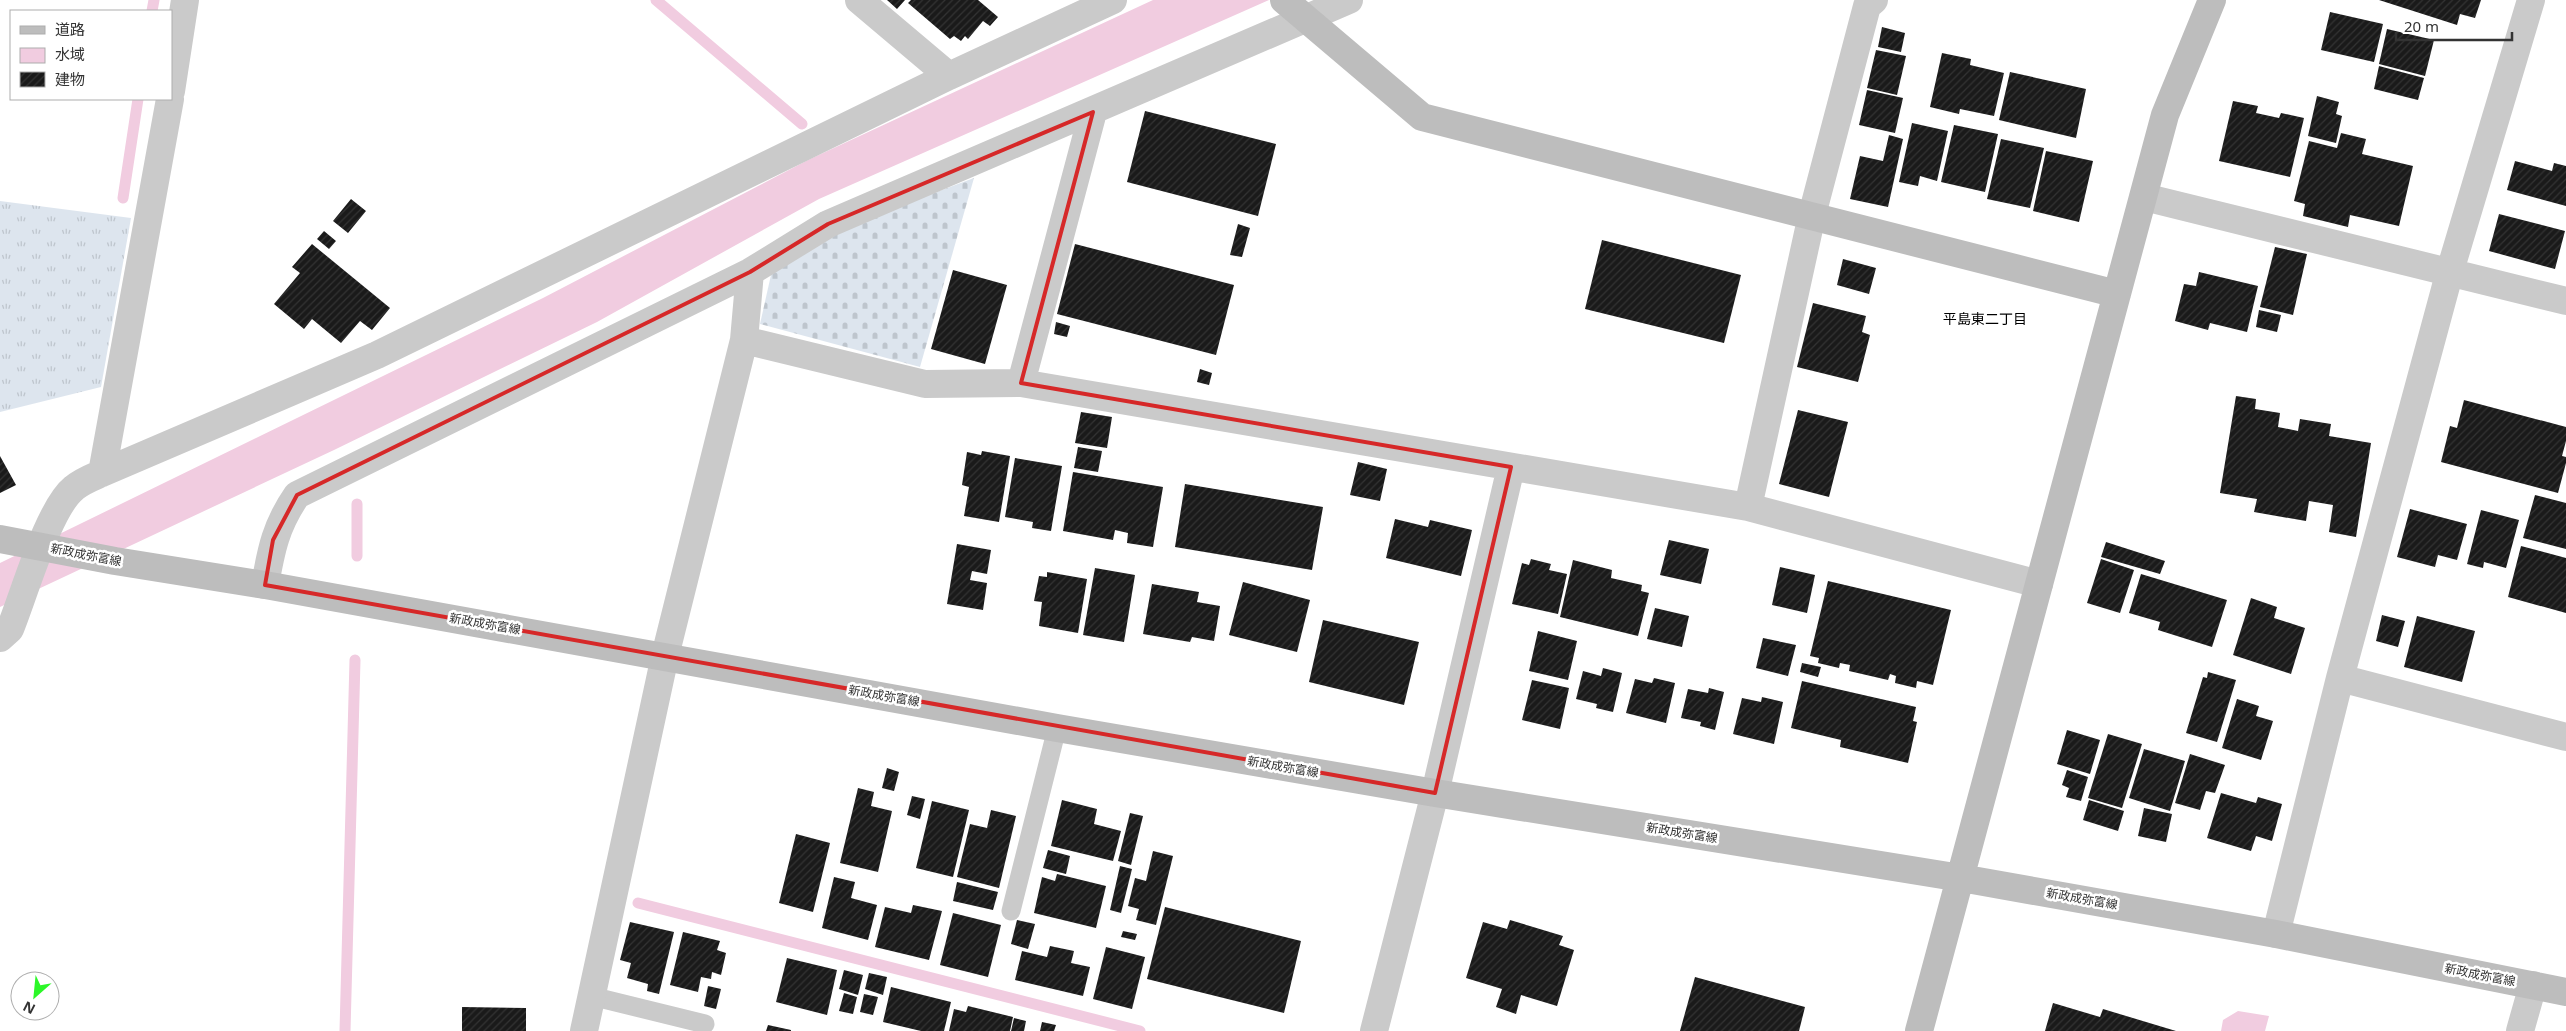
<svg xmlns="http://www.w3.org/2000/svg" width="2566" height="1031" viewBox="0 0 2566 1031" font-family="'Noto Sans','Noto Sans JP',sans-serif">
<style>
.grass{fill:url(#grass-tufts)}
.cemetery{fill:url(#cemetery-stones)}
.water{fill:#f1cce0}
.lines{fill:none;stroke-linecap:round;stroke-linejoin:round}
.stream{stroke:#f1cce0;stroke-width:11}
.building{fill:url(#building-hatch)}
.lane{stroke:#cacaca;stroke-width:19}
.street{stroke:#cacaca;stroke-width:28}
.secondary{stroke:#bdbdbd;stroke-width:28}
.marked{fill:none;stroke:#d62828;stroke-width:4;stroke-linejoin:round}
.labels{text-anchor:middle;stroke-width:5;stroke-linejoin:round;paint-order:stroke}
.street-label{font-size:12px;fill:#333;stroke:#fff}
.neighbourhood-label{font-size:14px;fill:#000;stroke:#fff}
</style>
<defs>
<pattern id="grass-tufts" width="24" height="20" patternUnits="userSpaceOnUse" patternTransform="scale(1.25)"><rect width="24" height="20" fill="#dde5ee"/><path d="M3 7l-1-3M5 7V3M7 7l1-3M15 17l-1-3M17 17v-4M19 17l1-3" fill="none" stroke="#bec5cd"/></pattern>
<pattern id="cemetery-stones" width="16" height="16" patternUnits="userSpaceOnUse" patternTransform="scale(1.25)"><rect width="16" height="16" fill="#dde5ee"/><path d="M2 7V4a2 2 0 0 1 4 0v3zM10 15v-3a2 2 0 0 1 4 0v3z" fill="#bec5cd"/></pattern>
<pattern id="building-hatch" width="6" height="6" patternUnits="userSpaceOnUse" patternTransform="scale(1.25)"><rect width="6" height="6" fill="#1a1a1a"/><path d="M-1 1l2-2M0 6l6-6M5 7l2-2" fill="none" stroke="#333"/></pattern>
</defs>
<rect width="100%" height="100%" fill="#fff"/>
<path class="grass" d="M0,201L131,218L101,387L0,412Z"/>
<path class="cemetery" d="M974,178L920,367L760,324L773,266L867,218Z"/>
<path class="water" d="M1153,0H1269L819,199L597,322L334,450L0,607V563L543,298L808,160Z
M2238,1011L2269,1016L2265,1031H2221L2223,1020Z"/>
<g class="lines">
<path class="stream" d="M656,0L802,124
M152,11L154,0
M123,198L138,99
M357,504V556
M638,903L1140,1031
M345,1031L355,660"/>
</g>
<path class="building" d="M887,0H905L897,9Z
M911,0H978L998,17L990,26L983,21L968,39L965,36L961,41L954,36L950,39L908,3Z
M2379,0H2481L2475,18L2460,14L2457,25Z
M2330,12L2383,24L2374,62L2321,50Z
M1882,27L1905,33L1901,52L1878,47Z
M2387,29L2434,40L2425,76L2379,64Z
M1876,50L1906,56L1897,95L1867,88Z
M1942,53L1971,59L1970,65L2004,73L1994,116L1960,109L1959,114L1930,107Z
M2379,66L2424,78L2418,100L2374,89Z
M2010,72L2086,89L2076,138L1999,120Z
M1867,90L1903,98L1895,133L1859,125Z
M2317,96L2339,102L2336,114L2342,116L2336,143L2308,136Z
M2233,101L2258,106L2256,113L2279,118L2281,113L2304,118L2290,177L2219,161Z
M1145,111L1276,144L1258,216L1127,182Z
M1912,123L1948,131L1937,181L1920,176L1918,186L1899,182Z
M1954,125L1998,134L1985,192L1941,182Z
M2341,133L2366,139L2362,154L2413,166L2399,226L2350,215L2348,227L2303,216L2305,204L2294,201L2309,141L2337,148Z
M1889,135L1903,139L1888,207L1850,199L1860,156L1883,161Z
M2001,139L2044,148L2030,208L1987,199Z
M2046,151L2093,161L2079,222L2033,211Z
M2515,161L2552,171L2554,163L2566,166V206L2507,190Z
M351,199L366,211L348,233L333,221Z
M2499,214L2565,231L2555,269L2489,251Z
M1238,224L1250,228L1242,257L1230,255Z
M324,231L336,241L329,249L317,239Z
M1602,240L1741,275L1724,343L1585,309Z
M312,244L390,308L372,330L360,321L341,343L312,319L304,329L274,304L300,273L292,267Z
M1075,244L1234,285L1216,355L1057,314Z
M2275,247L2307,254L2293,315L2260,307Z
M1843,259L1876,268L1869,294L1837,285Z
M953,270L1007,285L985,364L931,349Z
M2199,272L2258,286L2247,332L2210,323L2208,330L2175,321L2184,284L2196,286Z
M1813,303L1866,316L1862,332L1870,335L1858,382L1797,367Z
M2259,310L2281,315L2277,332L2256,327Z
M1056,322L1070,326L1067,337L1054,334Z
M1200,369L1212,373L1209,385L1197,382Z
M2236,396L2256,399L2255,409L2280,413L2278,427L2298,431L2300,419L2331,424L2329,436L2371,443L2356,537L2329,532L2333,505L2309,501L2306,521L2254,512L2257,499L2220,493Z
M2464,400L2566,427V441L2562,456L2566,457V463L2558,493L2441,462L2450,426L2457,428Z
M1798,410L1848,422L1829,497L1779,484Z
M1081,412L1112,417L1107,448L1075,443Z
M1078,447L1102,451L1098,472L1074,468Z
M982,451L1010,456L999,522L964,516L969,487L962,485L967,452L981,455Z
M0,456L16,485L0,493Z
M1015,458L1062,466L1051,531L1032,528L1033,522L1005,517Z
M1358,462L1387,469L1380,501L1350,495Z
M1073,472L1163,487L1153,547L1127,543L1128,533L1115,530L1113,540L1063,531Z
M1185,484L1323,507L1312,570L1175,547Z
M2535,495L2566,503V549L2523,538Z
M2410,509L2467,524L2457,560L2438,555L2435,567L2397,557Z
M2481,510L2519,520L2506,568L2484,562L2483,568L2467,564Z
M1395,519L1428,527L1430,520L1472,530L1461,576L1386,558Z
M1669,540L1709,549L1701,584L1660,575Z
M2106,542L2165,561L2160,574L2101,557Z
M957,544L991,550L987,574L972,571L970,580L987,583L983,610L947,604Z
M2521,546L2566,558V613L2508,597Z
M1531,559L1551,564L1549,570L1567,574L1558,614L1512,604L1522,563L1529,565Z
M2101,559L2134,570L2120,613L2087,603Z
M1573,560L1612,570L1611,578L1642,585L1641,591L1649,593L1638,636L1560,617Z
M1780,567L1815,575L1807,613L1772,605Z
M1095,568L1135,575L1124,642L1083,635Z
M1047,572L1087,579L1078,633L1039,626L1042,602L1034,601L1039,576L1047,577Z
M2141,574L2227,600L2212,647L2158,630L2160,622L2129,613Z
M1828,581L1951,610L1933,685L1917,681L1916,688L1895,683L1896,676L1890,674L1888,680L1849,671L1850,665L1840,663L1839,668L1818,663L1819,658L1810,656Z
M1243,582L1310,600L1297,652L1229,635Z
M1152,584L1199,592L1197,602L1220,606L1214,641L1192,637L1190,642L1143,634Z
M2251,598L2277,607L2274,618L2305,628L2291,674L2233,655Z
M1655,608L1689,616L1682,647L1647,639Z
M2382,615L2405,621L2398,647L2376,641Z
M2417,616L2475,631L2462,682L2404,667Z
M1323,620L1419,642L1404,705L1309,682Z
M1538,631L1577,641L1568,680L1529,671Z
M1763,638L1796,645L1788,676L1756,668Z
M1802,663L1821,667L1818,677L1800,672Z
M1603,668L1622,673L1613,712L1596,708L1597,704L1576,699L1583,671L1601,676Z
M2208,672L2236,680L2217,742L2186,733L2203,677L2207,678Z
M1654,678L1675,683L1666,723L1626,713L1635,679L1652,683Z
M1532,680L1569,688L1560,729L1522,720Z
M1802,681L1916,707L1913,721L1917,722L1908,763L1840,747L1841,740L1791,728Z
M1709,688L1724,692L1715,730L1700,726L1701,722L1681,718L1688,689L1708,693Z
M1762,697L1783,702L1774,744L1733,734L1742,698L1761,702Z
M2237,699L2259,706L2256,716L2273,721L2261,760L2222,748Z
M2067,730L2100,740L2090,774L2057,764Z
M2108,734L2142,744L2122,808L2088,798Z
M2144,749L2185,761L2170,811L2129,798Z
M2190,754L2225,765L2215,793L2206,791L2200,810L2175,803Z
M887,768L899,772L894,791L882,788Z
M2067,770L2088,777L2081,801L2066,797L2069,788L2062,785Z
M858,788L874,792L871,806L892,811L878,872L840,863Z
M2221,793L2256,803L2258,797L2282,804L2272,841L2256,836L2251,851L2207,838Z
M912,796L925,799L920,819L907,815Z
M1062,800L1097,809L1094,824L1121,831L1113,861L1051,846Z
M2089,800L2124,811L2118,831L2083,820Z
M932,801L969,810L953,877L916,868Z
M2144,808L2172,814L2166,842L2138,836Z
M991,810L1016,816L999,888L957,877L970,824L987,828Z
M1130,813L1143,816L1131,865L1118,861Z
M796,834L830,843L813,912L779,903Z
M1048,850L1070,856L1066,874L1043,868Z
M1153,851L1173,856L1156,925L1136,920L1139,909L1128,906L1135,878L1146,881Z
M1120,866L1132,869L1121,913L1110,910Z
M1057,874L1106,886L1096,928L1034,913L1042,877L1055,881Z
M834,877L855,882L851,898L877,905L868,940L822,928Z
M957,882L998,892L993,910L953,901Z
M913,905L942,911L929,960L875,947L885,907L911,913Z
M1165,907L1301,941L1284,1013L1147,979Z
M953,913L1001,925L988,977L940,965Z
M1017,920L1035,924L1028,949L1011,944Z
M1510,920L1563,936L1559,945L1574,950L1557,1006L1521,995L1516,1014L1496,1007L1502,989L1466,978L1483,922L1507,929Z
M630,922L674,932L659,994L647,991L648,984L627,978L631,963L620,960Z
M1123,931L1137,934L1135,940L1121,937Z
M683,932L720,941L717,950L726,953L721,975L712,972L711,979L701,977L698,992L670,985Z
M1050,946L1074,951L1071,963L1090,967L1083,996L1015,980L1022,951L1047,957Z
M1106,947L1145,957L1132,1009L1093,999Z
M787,958L837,970L827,1015L776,1002Z
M844,970L863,975L858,995L839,989Z
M869,973L887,977L883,995L865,989Z
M1695,977L1805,1007L1799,1031H1680Z
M708,986L721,989L716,1009L704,1006Z
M891,987L951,1002L944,1031H921L883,1022Z
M844,993L857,997L853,1014L839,1011Z
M864,994L878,997L873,1015L860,1012Z
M2053,1003L2100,1017L2103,1009L2176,1031H2045Z
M968,1006L1013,1017L1010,1031H949L954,1009L966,1012Z
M462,1007L526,1008V1031H462Z
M1014,1018L1026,1021L1024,1031H1011Z
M1042,1022L1056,1025L1054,1031H1040Z
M768,1025L791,1030V1031H766Z"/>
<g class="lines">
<path class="lane" d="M1011,911L1057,728
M591,996L705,1024"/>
<path class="street" d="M859,0L949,76L1113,0
M171,91L185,0
M2144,197L2566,301
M744,340L925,384L1021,383L1748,507L1812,215L1867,6L1874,0
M1021,383L1093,112
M102,473L170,99
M1748,507L2039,584
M265,585C271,550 276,525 297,495L750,272L828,224L1349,0
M0,638L10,629C24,595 48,509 74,488C82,481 93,477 102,473L377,355L949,76
M2340,678L2566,737
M2276,934L2340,678L2450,271L2531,0
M584,1031L665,656L744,340L750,272
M1374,1031L1435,793L1511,467
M2520,1031L2533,985"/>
<path class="secondary" d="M1284,0L1422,117L2117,294
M0,539L115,561L265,585L1057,728L1435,793L1961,878L2276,934L2566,992
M1919,1031L2165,115L2212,0"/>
</g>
<path class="marked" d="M1093,112L1021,383L1511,467L1435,793L265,585L273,540L297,495L750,272L828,224Z"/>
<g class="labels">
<g class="street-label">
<text transform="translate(86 555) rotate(11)" y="4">新政成弥富線</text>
<text transform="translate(485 624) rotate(10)" y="4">新政成弥富線</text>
<text transform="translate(884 696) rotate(10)" y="4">新政成弥富線</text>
<text transform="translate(1283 767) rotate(10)" y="4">新政成弥富線</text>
<text transform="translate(1682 833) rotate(9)" y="4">新政成弥富線</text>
<text transform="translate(2082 899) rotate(10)" y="4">新政成弥富線</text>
<text transform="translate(2480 975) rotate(11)" y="4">新政成弥富線</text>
</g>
<g class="neighbourhood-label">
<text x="1985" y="324">平島東二丁目</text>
</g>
</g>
<rect x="10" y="10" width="162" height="90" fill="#ffffff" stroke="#adadad"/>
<rect x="20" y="26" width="25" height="8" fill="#bdbdbd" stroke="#adadad"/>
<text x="55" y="35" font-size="15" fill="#333333">道路</text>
<rect x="20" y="48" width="25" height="15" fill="#f1cce0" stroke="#adadad"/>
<text x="55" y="60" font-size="15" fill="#333333">水域</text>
<rect x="20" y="72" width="25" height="15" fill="url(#building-hatch)" stroke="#adadad"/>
<text x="55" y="85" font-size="15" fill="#333333">建物</text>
<g transform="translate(35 996) rotate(207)"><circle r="24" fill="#ffffff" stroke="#adadad"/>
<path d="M0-4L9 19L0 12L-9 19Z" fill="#2cf728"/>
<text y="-8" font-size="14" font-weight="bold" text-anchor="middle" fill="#333333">N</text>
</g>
<path d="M2396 32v8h116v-8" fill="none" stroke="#333333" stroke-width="2.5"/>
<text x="2404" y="32" font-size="15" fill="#333333" stroke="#ffffff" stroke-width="4" paint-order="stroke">20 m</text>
</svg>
